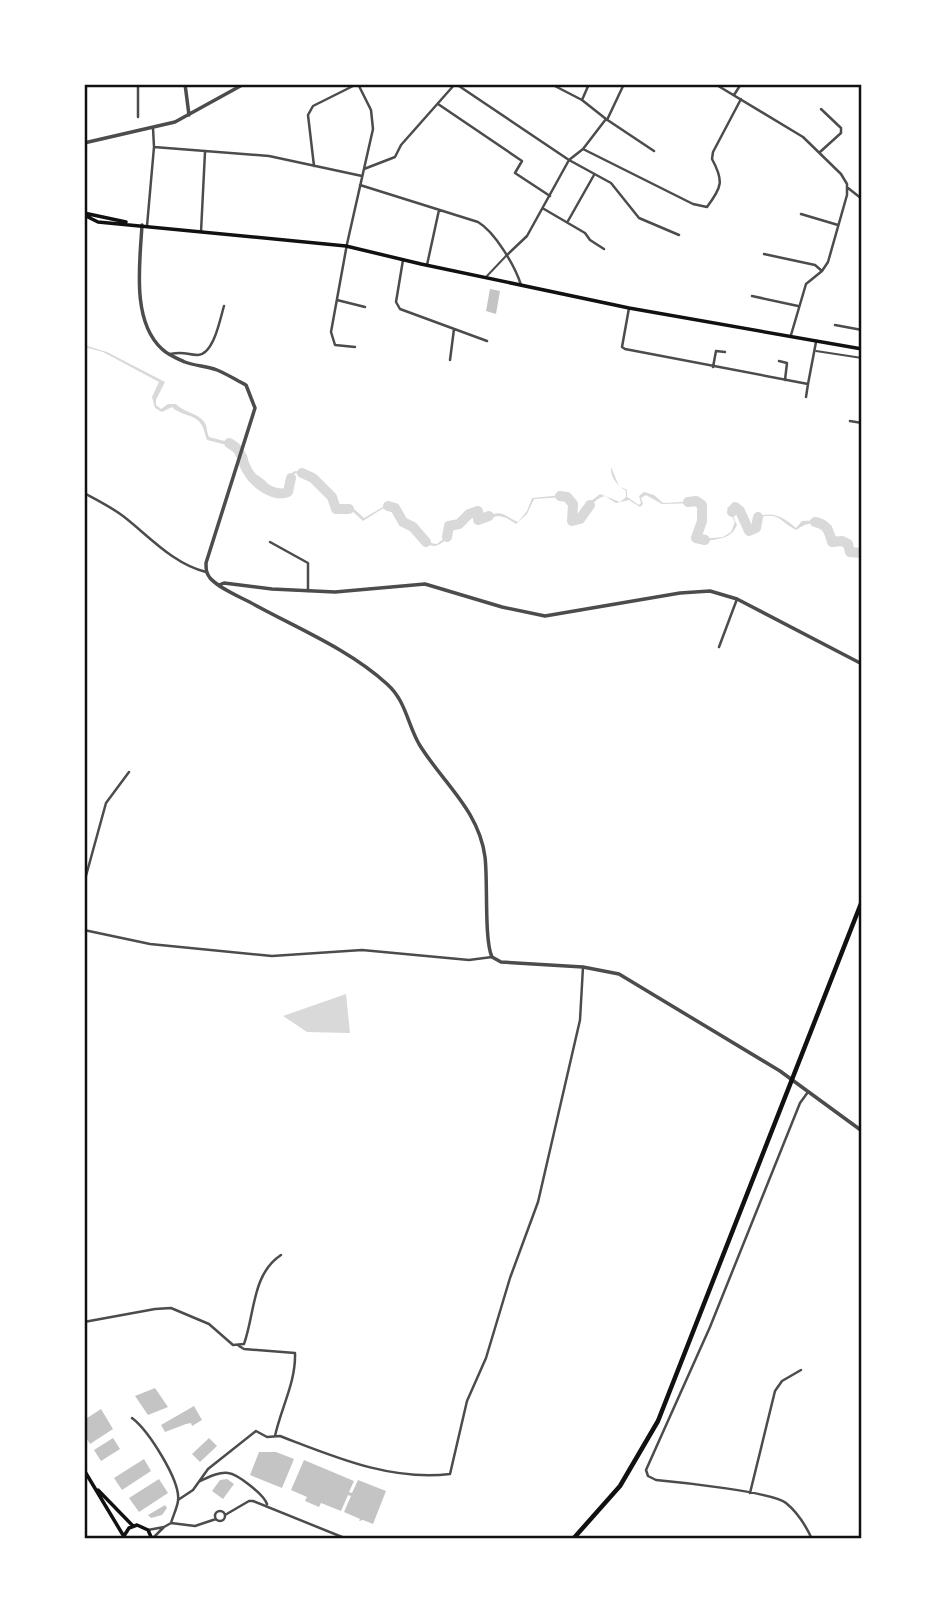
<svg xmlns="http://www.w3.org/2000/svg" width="946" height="1623" viewBox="0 0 946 1623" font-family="Lato,sans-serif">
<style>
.water{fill:#d9d9d9}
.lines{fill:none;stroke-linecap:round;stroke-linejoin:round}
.river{stroke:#d9d9d9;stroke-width:10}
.building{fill:#c4c4c4}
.service{stroke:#4c4c4c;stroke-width:2}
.pedestrian{stroke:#4c4c4c;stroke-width:2}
.minor{stroke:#4c4c4c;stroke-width:2.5}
.tertiary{stroke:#4c4c4c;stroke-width:3.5}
.secondary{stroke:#111;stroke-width:3.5}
.primary{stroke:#111;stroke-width:4.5}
.neatline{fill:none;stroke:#111;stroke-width:2.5}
</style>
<rect width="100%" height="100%" fill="#fff"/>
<path class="water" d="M84,345L107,352L165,382L156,400V405L161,409L168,404H176C184,413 201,413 206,425C207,429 207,433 209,437L236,444L239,449L237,453L231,446L207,440C205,435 204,428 201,424C195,414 181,416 172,407L162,412L155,408L152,397L159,382L103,352L84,347Z
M243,452L247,455L250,472C269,478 265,488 286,494L289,491L290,474L295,471C314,474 323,487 336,499L335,506L339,510L353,508L364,518L383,507L394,505L402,512L404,520C407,522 411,524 415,526C424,533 424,543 437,544L449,534L448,527L460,524L465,516L478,509H480L482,520C503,508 500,514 518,522L527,511L532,498L563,495L575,500L576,519L583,517L590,502L600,494L620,502L626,497V491C618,486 610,478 611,467L619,486L627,490V497L639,505L641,503L639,496L644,492L654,495L663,503L700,501L704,504L705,527L699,536L700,539L723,537L731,532L735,522L727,508L733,504C747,510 745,520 751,531L756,530L755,517C773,511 782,516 796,528L802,521L821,520L832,526L834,541L843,539L851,545L852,552H862V555L850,553L849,546L842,542L832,543L829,530C818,520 807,522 796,530C780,522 779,511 758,518L755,532H748C746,523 745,512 735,508L731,511L737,525C730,541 717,538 702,542L696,537L703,525V506L700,503L662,504L646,495L641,498L643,504L640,507L629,500L616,503L605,496C587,501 591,518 573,522L574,504L565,497L534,499L527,514L516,524C499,512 497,516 478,522V512C466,516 462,525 449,527C450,535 449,538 443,542C429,553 424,539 417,530C413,526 406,524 401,521L399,512L393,507L382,509L363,521L351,510L338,512C334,506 335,501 331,496C323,485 308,471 293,474L290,492L277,496L248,472Z
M346,994L350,1033L307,1032L283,1016Z"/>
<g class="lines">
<path class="river" d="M229,443C244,451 240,458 247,470C254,483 274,498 288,492L291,478
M302,473L313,478L332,497L336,509H349
M560,496L567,497L573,504L572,521L580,519L590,505
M688,502L696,501L702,505V521L696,538L705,540
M388,506L395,508L403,522L413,527L426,542
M732,512L735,507L740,511L749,531L756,528L758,517
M815,522C827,524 829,531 832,542L842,541L848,544L850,552L862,553
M447,537L449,526L459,524L469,514L478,511V520L489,516"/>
</g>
<path class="building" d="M490,289L500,291L496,314L486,311Z
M155,1388L168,1407L148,1415L135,1396Z
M194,1406L202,1420L192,1426L191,1423L186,1424L165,1432L161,1425Z
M101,1409L113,1429L90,1444L84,1434V1420Z
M113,1438L120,1449L101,1461L94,1450Z
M209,1438L217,1446L200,1462L192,1454Z
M259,1452H276L294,1459L282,1488L250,1475Z
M144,1459L151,1471L122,1490L114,1478Z
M304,1460L354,1481L349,1492L352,1493L358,1480L386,1491L373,1524L363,1520L359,1521L360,1519L344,1512L351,1496L348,1495L341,1511L321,1503L319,1507L305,1501L307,1497L291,1490Z
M159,1479L168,1493L139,1512L129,1498Z
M227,1479L234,1484L223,1499L212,1491L220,1480Z
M165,1505L167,1508L162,1515L151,1518L148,1515Z"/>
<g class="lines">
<path class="service" d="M816,351L862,358"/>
<path class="pedestrian" d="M487,276L505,257"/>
<path class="minor" d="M456,84L569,160L611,183L639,218L679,235
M551,84L582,100L606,119
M715,84L803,137L841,174L847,184V195L828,262L822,271L806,284L791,335
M734,95L741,84
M582,100L589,84
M438,104L522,161L515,173L550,196
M138,117V84
M607,120L624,84
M154,147L269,156L362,176
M583,149L693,204L707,207C722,187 724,181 712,159L713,152L741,99
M820,152L841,133V128L821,109
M314,166L308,115L313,106L357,84
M364,169L395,157L401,145L455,84
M360,185L478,222C495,232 515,266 521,285
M848,188L862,199
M544,209L585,233L590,240L604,249
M801,214L838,225
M568,221L594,175
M147,226L154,147L153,128
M201,232L205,152
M764,254L815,265L822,271
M506,256L527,236L569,160L583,149L606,119L654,151
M403,260L396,302L400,309L487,341
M427,265L439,210
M752,296L798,306
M337,300L365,307
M629,308L622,347L625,349L808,384L816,342
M835,325L862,330
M355,347L335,345L331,332L347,244L373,129L371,110L358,84
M170,354C186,351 186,355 198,355C214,354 220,319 224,306
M450,360L454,329
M779,361L787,363L785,380
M713,367L716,351L725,352
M806,397L808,384
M850,421L862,423
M84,493C97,500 111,507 123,516C149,536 173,564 206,572
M270,542L308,563V591
M719,647L737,599
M84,883L106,803L129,772
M84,930L150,944L272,956L362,950L469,960L492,957
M808,1092L800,1103L710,1327L646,1470L648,1476L656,1480C678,1482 773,1492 786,1503C797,1512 806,1526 812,1539
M859,1129L862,1122
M84,1322L155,1309L171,1308L209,1324L233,1345L244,1344C255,1313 252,1274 281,1255
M239,1346L244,1349L295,1353C296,1382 281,1408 275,1436
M132,1418C148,1430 181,1481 178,1501C177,1508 173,1516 171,1523L164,1527L153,1538
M200,1481C209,1477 218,1472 228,1473C238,1474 264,1495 267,1504
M750,1493L775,1391L782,1381L801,1370
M178,1500L193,1490L208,1469L256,1431L267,1437L280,1436C335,1457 390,1481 450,1474L467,1401L486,1358L510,1278L538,1202L580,1020L583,967
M215 1516a5 5 0 1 1 10 0a5 5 0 1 1-10 0Z
M225,1515L249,1501H253L347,1539
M171,1523L195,1526L216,1519
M148,1530L164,1527"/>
<path class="tertiary" d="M185,84L189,115
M84,143L175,122L244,84
M142,225C140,262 131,321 162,349C168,355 178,359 185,362C195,366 207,366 217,370C227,374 236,380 246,385L255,408L206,563C206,569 206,573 210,578C221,590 241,597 255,605C299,629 350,650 387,684C406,701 407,723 419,744C442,782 479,810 485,857C488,880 484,940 492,957L501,962L583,967L619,974L780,1071L862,1131
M219,585L224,583L272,589L335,592L425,584L502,607L545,616L680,593L710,591L737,599L862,664"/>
<path class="secondary" d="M84,213L126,222
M84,215L98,222L346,246L421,264L629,308L862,349
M84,1470L123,1535
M98,1490L133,1526
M122,1539L129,1528L137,1525L148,1530L152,1539"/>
<path class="primary" d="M573,1539L620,1486L658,1421L862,901"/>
</g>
<rect width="946" height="1623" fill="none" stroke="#ffffff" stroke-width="172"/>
<rect x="86" y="86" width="774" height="1451" class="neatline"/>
</svg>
